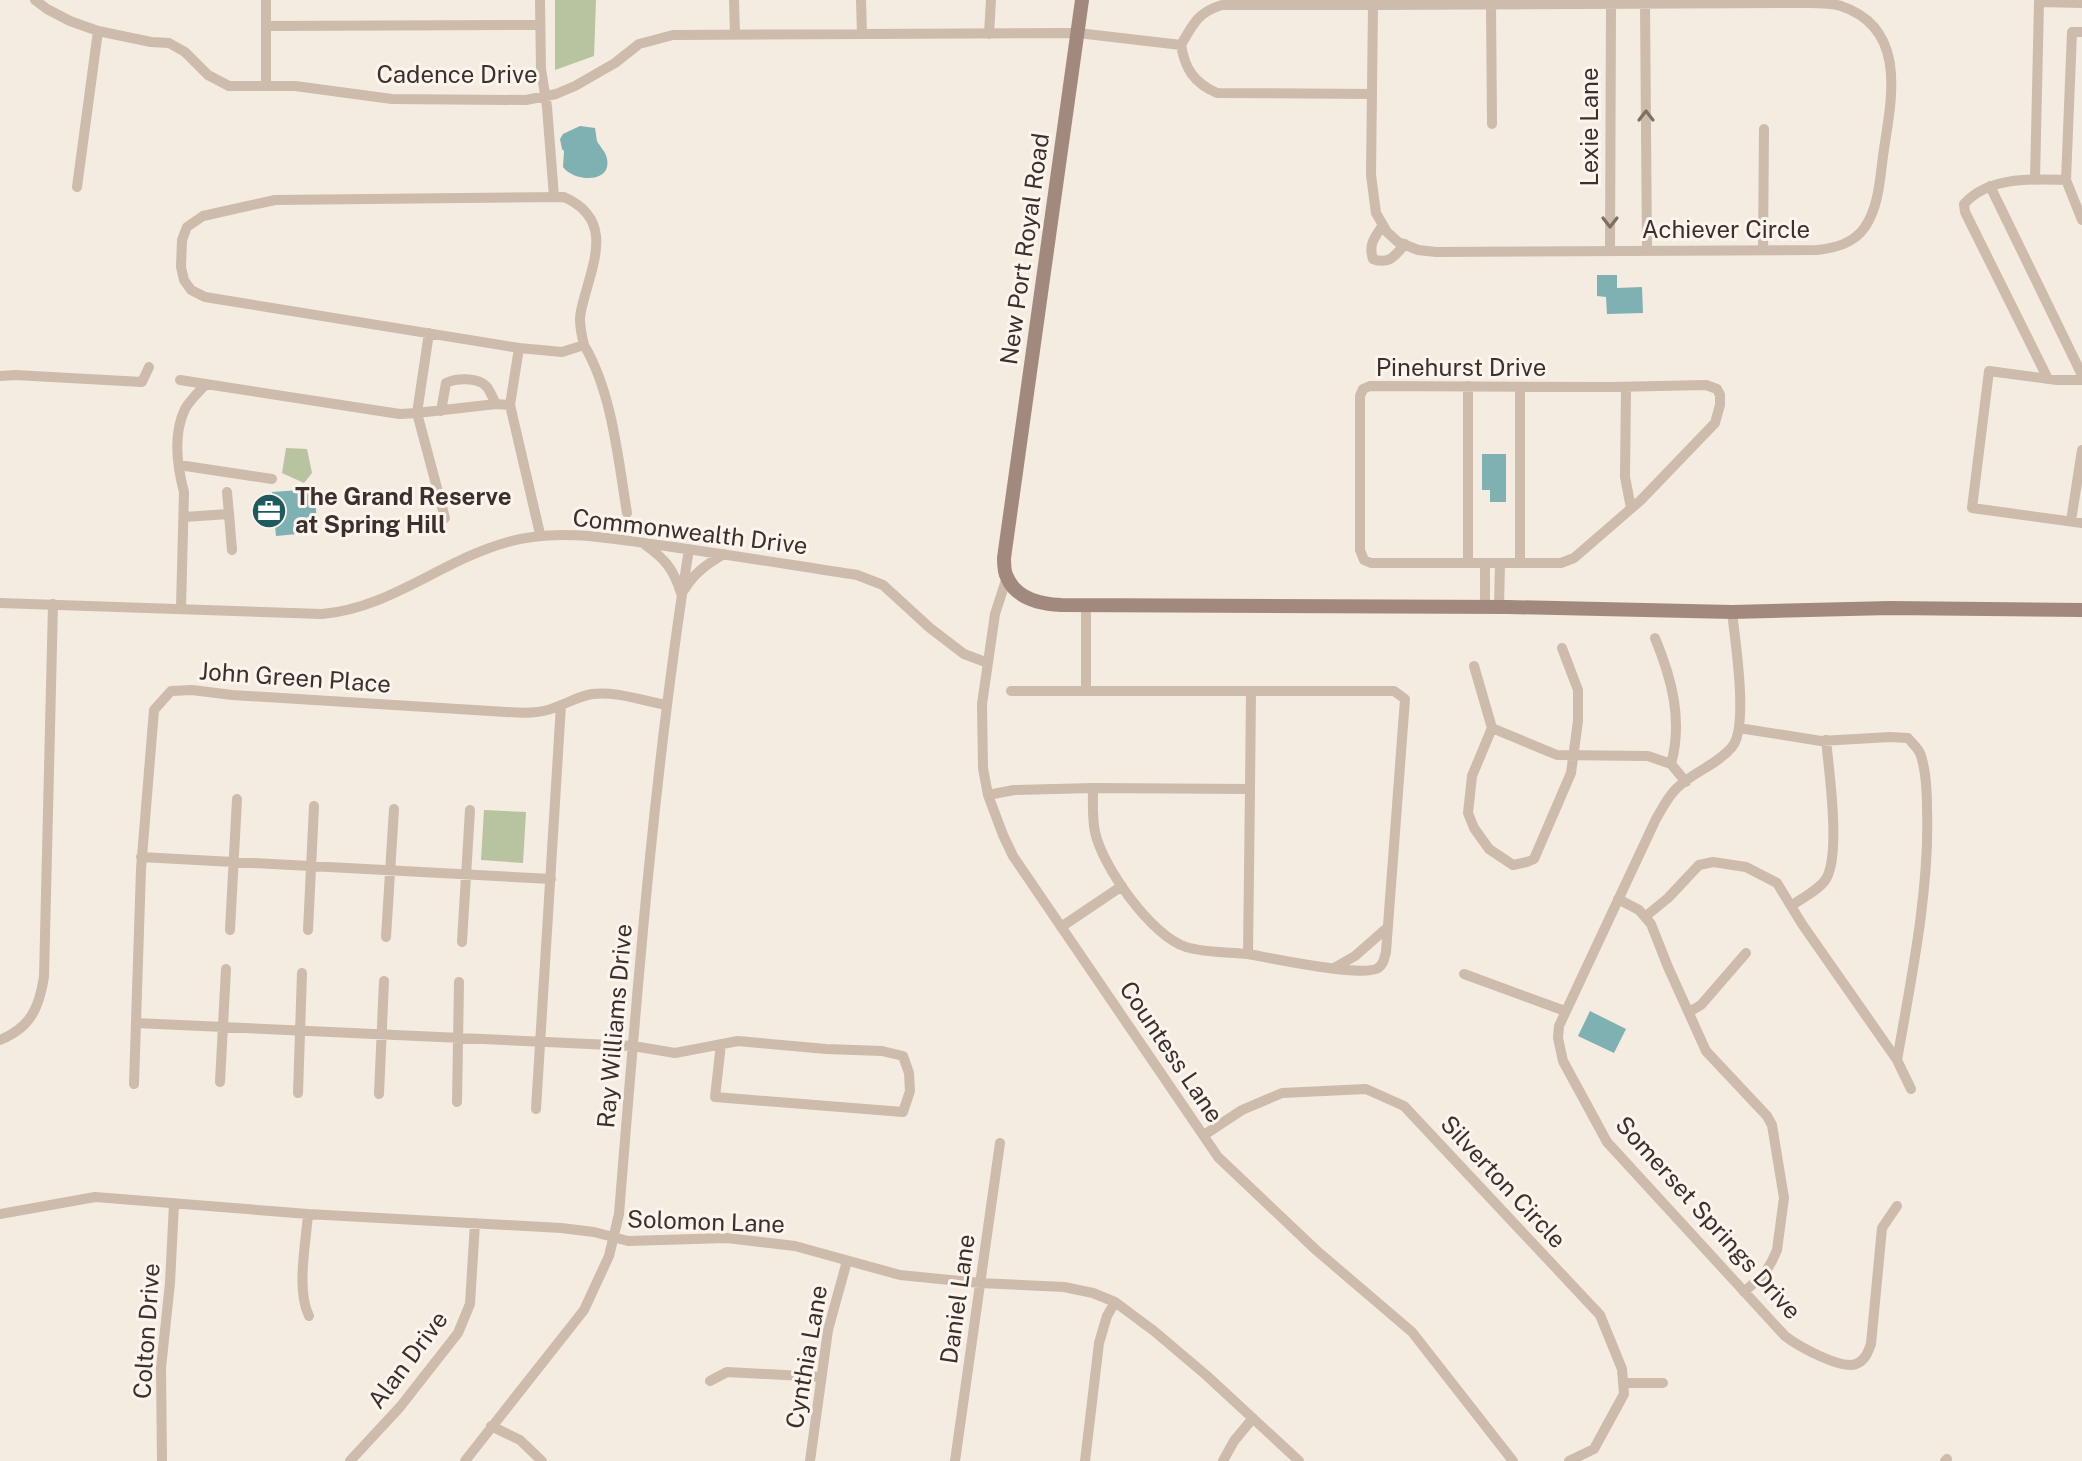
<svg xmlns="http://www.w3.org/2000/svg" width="2082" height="1461" viewBox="0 0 2082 1461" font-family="'Public Sans',sans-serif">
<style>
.green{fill:#b8c4a0}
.water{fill:#7fb0b2}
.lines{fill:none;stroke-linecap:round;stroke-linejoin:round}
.minor{stroke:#cdbbac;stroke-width:10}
.secondary{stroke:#a18a7d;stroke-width:14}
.oneway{stroke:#7d6f65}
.labels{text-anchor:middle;stroke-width:6;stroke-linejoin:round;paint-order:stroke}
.street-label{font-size:24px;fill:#3b302b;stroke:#fbf5ee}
.poi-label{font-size:24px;font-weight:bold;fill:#3b302b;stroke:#fbf5ee;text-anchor:start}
</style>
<rect width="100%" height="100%" fill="#f4ebe1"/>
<path class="green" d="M555,0H596L594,56L555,70Z
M286,448L307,449L312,473L304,483L282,473Z
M484,810L526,812L523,863L481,860Z"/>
<path class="water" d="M580,126L595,128C596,132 596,137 597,141C600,147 606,152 607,159C612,184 574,182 563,167L564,151L562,149L560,139L563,134Z
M1597,275H1617V288L1642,287L1643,313L1607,314L1606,297L1597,296Z
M1482,454H1506V502H1490V490H1482Z
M314,489L318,532L276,536L272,492Z
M1590,1011L1626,1029L1614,1053L1578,1036Z"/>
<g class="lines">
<path class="minor" d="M35,0L47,9L70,21L98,31L151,42L169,43L185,52L208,75L229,86H295L392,99L526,100L556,94L575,86L615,63L639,44L673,35L1078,33L1181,45C1193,24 1198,12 1222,5H1373
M266,0V85
M540,0L541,69L547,107L554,197
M734,0L735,34
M861,0L862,34
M1798,3C1812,3 1828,2 1841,6C1907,28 1892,97 1884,149C1880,175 1880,204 1865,227C1854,243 1836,248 1817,250L1436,252L1418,250L1398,242L1387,232L1376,213L1371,175L1373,5Z
M1645,4L1647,250
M1491,5L1492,124
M266,26L540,25
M2082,32H2072L2066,180L2082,220
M989,34L991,0
M1181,45C1185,69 1194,83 1217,93L1372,94
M2035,179L2039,2L2082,3
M1990,186L2082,375
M77,187L98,31
M1383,225C1375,237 1368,244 1373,259C1389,265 1395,256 1405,244
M1610,250L1611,4
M1763,250L1764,129
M429,333L417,413L496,404L510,405
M519,348L205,297L191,290L184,280L181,267L182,240L187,227L203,216L275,200L564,197C611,218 596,256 585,295C583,303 580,312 580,319C580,328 582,337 584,345
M0,376L15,375L142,382L149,367
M2048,379L1965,212L1964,204C1989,176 2032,179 2066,180
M180,380L380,411L400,414L417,413L445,518
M2082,380H2057L1989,371L1972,508L2082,523
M1706,385L1717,389L1720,395V405L1715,423L1641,500L1574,558L1561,563H1371L1364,560L1360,550V396L1363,389L1370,386L1612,387Z
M1468,386V563
M1626,387L1625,477L1631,508
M441,411L446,383C456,378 477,377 486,386C490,390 493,399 496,404
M179,465L272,479
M227,492L229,514
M184,517L229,514L232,550
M2071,521L2082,450
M540,534L510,405L519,348L562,352L584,345C612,392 618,458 627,513
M644,544C665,559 673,568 681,593
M1520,563V387
M1007,577L995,614L982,704L983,768L988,795L1003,835L1013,856L1218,1157L1316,1250L1412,1332L1513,1461
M684,590C694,573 707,564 724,554
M0,603L322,614C391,608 442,560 508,542C556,528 609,538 658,545C725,554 791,565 857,575L883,585L930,628L964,654L988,663
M1086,605V691
M1485,607V563
M1499,607L1500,563
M181,608L184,492C177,466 173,434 185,409C190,400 199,392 206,384
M1732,612C1735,640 1749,727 1732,747C1717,765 1693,772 1677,788C1668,796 1662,809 1656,819L1559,1026L1558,1038L1563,1061L1607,1142L1785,1336C1798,1346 1841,1370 1856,1364C1865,1361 1868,1352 1871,1344L1882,1228L1897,1206
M1655,638C1672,679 1683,721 1671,764L1686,782
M1474,666L1492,728
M1492,728L1472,776L1468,813L1474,828L1489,849L1513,865L1527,862L1534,859L1571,773L1578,721V690L1562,648
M1492,728L1557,755L1648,756L1671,764
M1739,728L1821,741L1890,737L1908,738C1912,743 1917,747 1920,753C1926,769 1927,790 1927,808C1930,889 1911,980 1897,1060
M1093,788C1093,802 1092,818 1095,832C1102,866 1152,937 1186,947C1206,953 1228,952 1248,954L1250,789
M988,795L1014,790L1093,788L1250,789L1251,691H1011
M141,857L551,879
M1618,899L1639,910L1651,924L1668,967L1706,1051L1767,1116L1772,1125L1784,1198L1777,1250L1772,1261L1765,1273L1744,1292
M1791,906C1802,898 1819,890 1826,879C1841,854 1829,771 1826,740
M1646,916L1668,898L1699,865L1713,862L1746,867L1777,883L1802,924L1897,1060L1911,1089
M1061,927L1122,886
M230,930L237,799
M308,930L314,806
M386,937L394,809
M462,942L470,810
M1248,954C1271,958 1362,978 1378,968C1384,964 1384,959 1386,952L1405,699L1394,691H1251
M1334,968L1355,956L1388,927
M1464,974L1565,1011
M1689,1012L1701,1005L1746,953
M136,1023L633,1046L675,1053L738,1041L826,1049L882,1051L903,1056L909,1073L910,1091L903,1112L715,1097L721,1044
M0,1040C31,1027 39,1008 44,977L53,604
M220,1082L226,969
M134,1084L141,869L154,710L171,691L192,690L232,695L506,712C523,713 540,714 556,707C568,703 579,696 592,694C616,691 644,701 667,705
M298,1093L302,973
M379,1094L384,981
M457,1102L459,982
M536,1109L561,705
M1204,1135L1242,1110L1282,1093L1366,1089L1404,1106L1600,1315L1622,1369L1624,1394L1594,1449L1569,1461
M0,1214L95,1197L308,1214L561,1228L594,1232L628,1241L727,1238L795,1246L900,1275L980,1283L1064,1287L1093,1293L1115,1302L1154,1331L1206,1375L1299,1461
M308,1214C306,1243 296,1290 309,1316
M710,1381L727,1372L821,1377
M1623,1383H1663
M491,1426L520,1440L542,1461
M162,1461L161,1368L170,1283L174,1204
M350,1461L400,1407L458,1333L470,1304L475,1223
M465,1461L584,1310L609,1256L619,1214C637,992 654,769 689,549
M810,1461L828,1330L847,1261
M955,1461L1000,1143
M1085,1461L1099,1343L1107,1316L1115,1302
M1223,1461L1234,1441L1253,1418
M1945,1461L1947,1459"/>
<path class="secondary" d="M1082,0L1004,558C1004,563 1004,572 1007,577C1016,599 1040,604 1061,605L1508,607L1732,612L1890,608L2082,610"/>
</g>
<defs><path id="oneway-chevron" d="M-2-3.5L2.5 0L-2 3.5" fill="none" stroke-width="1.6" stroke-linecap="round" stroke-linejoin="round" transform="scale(2)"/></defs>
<g class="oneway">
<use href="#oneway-chevron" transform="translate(1646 116) rotate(-90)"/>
<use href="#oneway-chevron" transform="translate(1610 222) rotate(90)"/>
</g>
<defs>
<g id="office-disc" transform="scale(1.8)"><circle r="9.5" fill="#1f5a5e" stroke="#fbf5ee"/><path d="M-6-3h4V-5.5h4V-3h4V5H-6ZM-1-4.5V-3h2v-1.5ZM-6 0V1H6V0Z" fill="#fff"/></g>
</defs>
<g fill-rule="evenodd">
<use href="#office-disc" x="269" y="511"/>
</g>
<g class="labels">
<g class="street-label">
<text x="457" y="83">Cadence Drive</text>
<text transform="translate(1590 127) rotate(-90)" y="8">Lexie Lane</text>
<text x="1726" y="238">Achiever Circle</text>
<text transform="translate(1025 249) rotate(-82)" y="8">New Port Royal Road</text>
<text x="1461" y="376">Pinehurst Drive</text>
<text transform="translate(690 532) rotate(7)" y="8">Commonwealth Drive</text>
<text transform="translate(295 678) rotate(4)" y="8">John Green Place</text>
<text transform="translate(615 1026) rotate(-85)" y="8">Ray Williams Drive</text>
<text transform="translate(1171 1052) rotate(56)" y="8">Countess Lane</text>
<text transform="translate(1503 1182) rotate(47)" y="8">Silverton Circle</text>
<text transform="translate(1708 1218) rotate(48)" y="8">Somerset Springs Drive</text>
<text transform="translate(706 1222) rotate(2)" y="8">Solomon Lane</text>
<text transform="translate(958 1299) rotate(-82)" y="8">Daniel Lane</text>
<text transform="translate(147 1331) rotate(-86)" y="8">Colton Drive</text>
<text transform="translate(807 1357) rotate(-80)" y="8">Cynthia Lane</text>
<text transform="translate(408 1360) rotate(-53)" y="8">Alan Drive</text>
</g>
<g class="poi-label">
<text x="295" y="505">The Grand Reserve<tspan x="295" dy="28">at Spring Hill</tspan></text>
</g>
</g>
</svg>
